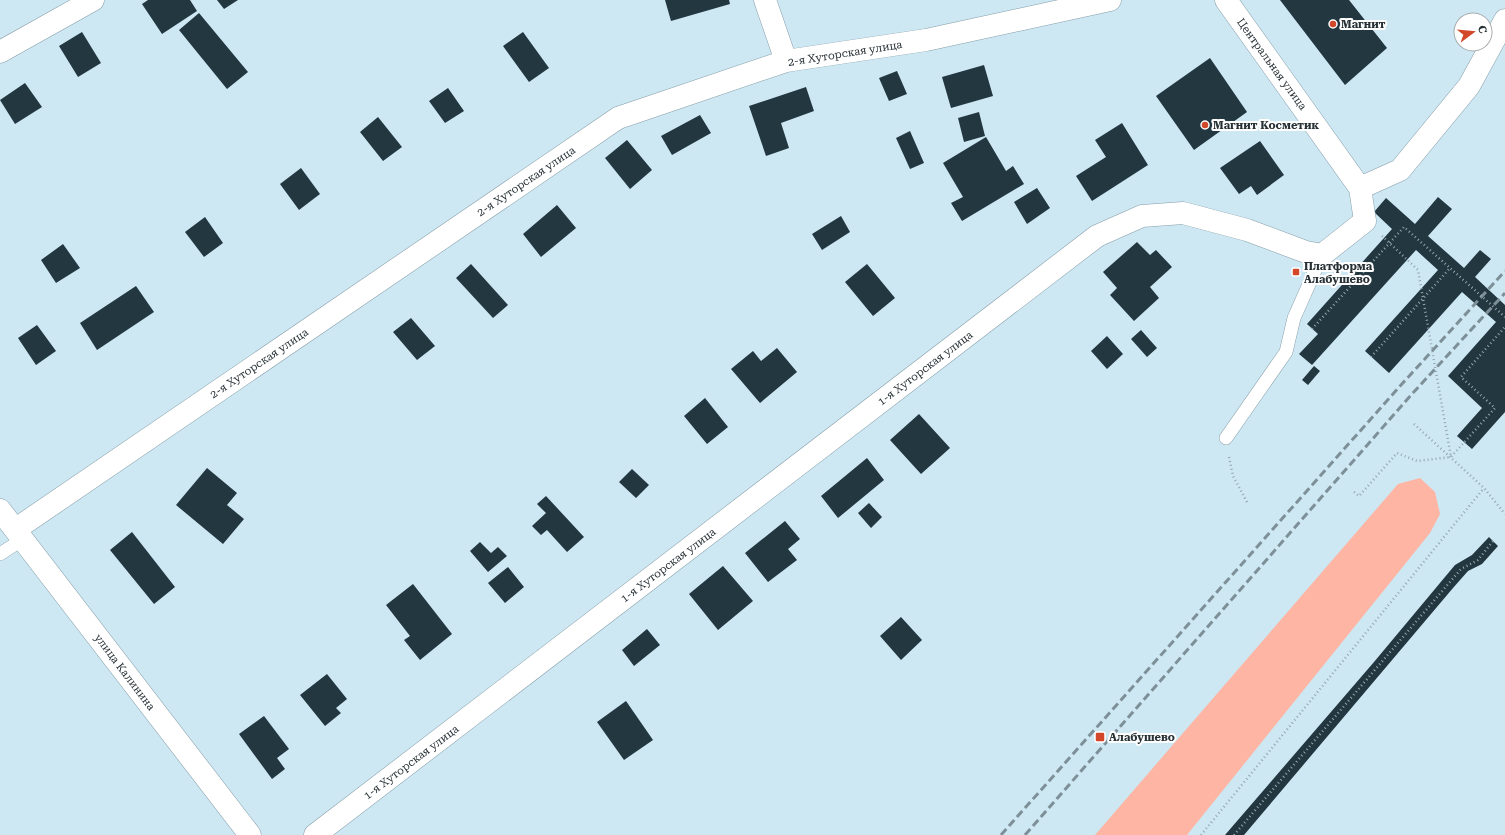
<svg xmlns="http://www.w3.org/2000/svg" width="1505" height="835" viewBox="0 0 1505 835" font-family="'Roboto Serif',serif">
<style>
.green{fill:#feb5a3}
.building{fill:#223740}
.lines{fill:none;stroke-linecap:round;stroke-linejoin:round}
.service-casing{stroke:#859ea8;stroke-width:14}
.minor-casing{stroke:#859ea8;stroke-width:23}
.path{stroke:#92a6af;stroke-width:2.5;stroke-dasharray:1 3;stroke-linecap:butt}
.service{stroke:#fff;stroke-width:13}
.minor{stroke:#fff;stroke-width:22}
.rail{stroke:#7d9098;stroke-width:3;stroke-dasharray:8 4;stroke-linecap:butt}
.path-bridge{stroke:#92a6af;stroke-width:2.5;stroke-dasharray:1 3;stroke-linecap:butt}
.poi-dot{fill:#d3482b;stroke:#fff;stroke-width:1.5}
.labels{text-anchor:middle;stroke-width:4;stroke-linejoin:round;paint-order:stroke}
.poi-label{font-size:11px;font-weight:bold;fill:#283236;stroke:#fff;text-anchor:start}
.street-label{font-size:11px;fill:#283236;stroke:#fff}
</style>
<rect width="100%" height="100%" fill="#cde7f3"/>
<path class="green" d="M1420,478L1435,492L1440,514L1430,533L1187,835H1095L1398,484Z"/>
<path class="building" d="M148,0H190L197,11L162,34L142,4Z
M217,0H238L224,9Z
M665,0H729L730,4L671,21Z
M1280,0H1349L1387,48L1345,85Z
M199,13L248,72L227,89L179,30Z
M82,32L101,63L78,77L59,46Z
M523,32L549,68L529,82L503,46Z
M1210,58L1247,112L1194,150L1156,96Z
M984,65L993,96L951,108L942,77Z
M897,71L907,94L889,101L879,78Z
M25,83L42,107L15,124L0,100Z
M806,87L814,111L781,123L789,148L766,156L749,106Z
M448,88L464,111L445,123L429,101Z
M979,112L985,136L964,142L958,118Z
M700,115L711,133L672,155L661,136Z
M378,117L402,147L383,161L360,132Z
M1122,123L1148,165L1092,201L1076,176L1106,157L1095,140Z
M910,131L924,163L910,169L896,138Z
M986,137L1006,171L1013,166L1024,184L962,221L951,203L963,197L943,163Z
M627,140L652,170L630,189L605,158Z
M1260,141L1284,175L1257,195L1251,186L1239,194L1220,168Z
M301,168L320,194L299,210L280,184Z
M1037,188L1050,208L1027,224L1014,202Z
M1438,197L1452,209L1428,236L1464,268L1480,250L1491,259L1475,277L1505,305V412L1472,449L1457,436L1482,408L1448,376L1496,322L1462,292L1389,373L1365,351L1438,270L1416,250L1312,365L1299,354L1318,334L1307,324L1392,229L1374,212L1386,198L1415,224Z
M557,205L576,228L541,257L523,234Z
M841,216L850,232L822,250L812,234Z
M205,217L223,243L204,257L185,232Z
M1137,242L1150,255L1156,250L1172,267L1150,287L1159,298L1134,321L1110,295L1117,288L1103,272Z
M63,244L80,268L56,283L41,260Z
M471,264L508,305L493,318L456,278Z
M867,264L895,298L873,316L845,282Z
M136,286L154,312L97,350L80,323Z
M411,318L435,346L417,360L393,332Z
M37,325L56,351L36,365L18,338Z
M1141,330L1157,348L1147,357L1131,339Z
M1107,336L1123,354L1107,369L1091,351Z
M777,348L797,372L760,403L731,369L753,351L761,361Z
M1314,366L1320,371L1308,385L1302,380Z
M705,398L728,427L707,444L684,416Z
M919,414L950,448L921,474L890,440Z
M867,458L884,480L838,518L821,496Z
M207,468L237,493L227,505L244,519L223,544L176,505Z
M632,469L649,485L636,498L619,482Z
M546,496L584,537L567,552L547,530L541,535L532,526L546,513L537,504Z
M869,503L882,517L871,528L858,513Z
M785,521L800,539L788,549L797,560L768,582L745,553Z
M132,532L175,587L154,604L110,550Z
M1489,537L1498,546L1482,564L1468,571L1453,588L1244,835H1225L1374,662L1455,565L1472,555Z
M480,542L491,553L498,547L507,556L488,572L470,551Z
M723,566L753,601L718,630L689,594Z
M508,567L524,587L505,603L488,583Z
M413,584L452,634L420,660L404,640L410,636L386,605Z
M901,617L922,640L901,660L880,636Z
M647,629L660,645L634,666L622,650Z
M327,674L347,699L336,708L341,713L325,726L300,695Z
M626,701L653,740L624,760L597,722Z
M264,716L289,749L277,758L285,769L272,779L239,734Z"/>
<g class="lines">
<g class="service-casing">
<path id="service" d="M1226,438L1286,352L1294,318L1322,255
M0,554L23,539"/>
</g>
<g class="minor-casing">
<path id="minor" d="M765,0L786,61
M0,52L93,0
M1360,188L1400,170L1469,86L1505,20
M0,510L250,835
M16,529L618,118L786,61L926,40L1110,0
M315,835L1097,236L1142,216L1183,213L1247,230L1306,252L1322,255L1365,221L1360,188L1226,0"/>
</g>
<path class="path" d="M1382,236L1418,270L1451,457
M1414,424L1484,488L1505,514
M1229,457L1233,476L1248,504
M1354,492L1359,496L1397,453L1417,461L1451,457L1495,408L1461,377L1505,327
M1201,835L1484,488
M1234,835L1461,569L1478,560L1493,541"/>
<use href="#service" class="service"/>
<use href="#minor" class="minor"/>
<path class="rail" d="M1001,835L1401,385L1505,271
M1025,835L1412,394L1505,293"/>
<path class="path-bridge" d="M1312,329L1404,227L1505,317
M1371,357L1450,268"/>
</g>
<g class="poi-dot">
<circle cx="1333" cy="24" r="4"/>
<circle cx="1205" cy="125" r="4"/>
<rect x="1292" y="268" width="8" height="8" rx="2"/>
<rect x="1095" y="732" width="10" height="10" rx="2"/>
</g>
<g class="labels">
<g class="poi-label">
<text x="1341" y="28">Магнит</text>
<text x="1213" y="129">Магнит Косметик</text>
<text x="1304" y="270">Платформа<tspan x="1304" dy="13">Алабушево</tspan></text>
<text x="1109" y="741">Алабушево</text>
</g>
<g class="street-label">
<text transform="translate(845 53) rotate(-9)" y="4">2-я Хуторская улица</text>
<text transform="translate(1272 64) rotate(54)" y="4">Центральная улица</text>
<text transform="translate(526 181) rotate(-34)" y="4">2-я Хуторская улица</text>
<text transform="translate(259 363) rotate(-34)" y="4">2-я Хуторская улица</text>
<text transform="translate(925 368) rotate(-37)" y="4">1-я Хуторская улица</text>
<text transform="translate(668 565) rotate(-37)" y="4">1-я Хуторская улица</text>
<text transform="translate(125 672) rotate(53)" y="4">улица Калинина</text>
<text transform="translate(411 762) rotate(-37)" y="4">1-я Хуторская улица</text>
</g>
</g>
<g transform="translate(1473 32) rotate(74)"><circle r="19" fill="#ffffff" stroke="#a9adaf"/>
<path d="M0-3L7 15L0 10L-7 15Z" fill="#d3482b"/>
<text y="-6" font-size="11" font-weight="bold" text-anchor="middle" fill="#283236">С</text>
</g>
</svg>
